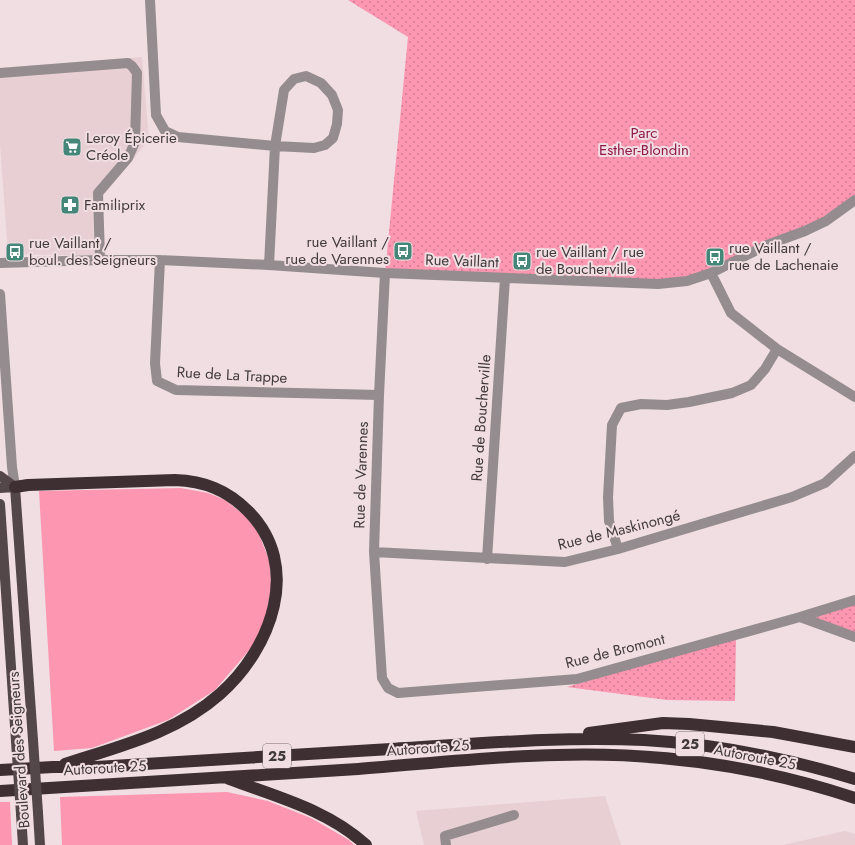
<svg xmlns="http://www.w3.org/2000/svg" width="855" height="845" viewBox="0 0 855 845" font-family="Jost,sans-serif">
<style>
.built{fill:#e8cfd4}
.green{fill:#fc96b1}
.park{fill:url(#park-dots)}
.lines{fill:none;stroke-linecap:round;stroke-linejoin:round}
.minor{stroke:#948c8e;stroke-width:10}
.major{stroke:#534749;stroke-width:10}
.highway{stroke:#3d2f32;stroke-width:12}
.major-bridge{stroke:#534749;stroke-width:10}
.labels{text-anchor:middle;stroke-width:4;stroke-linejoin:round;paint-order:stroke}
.shield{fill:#f0dee2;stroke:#766b6d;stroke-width:1}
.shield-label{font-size:14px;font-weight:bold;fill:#413a3b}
.park-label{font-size:15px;fill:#92194a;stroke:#f0dee2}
.poi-label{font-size:15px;fill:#413a3b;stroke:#f0dee2;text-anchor:start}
.street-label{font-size:15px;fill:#413a3b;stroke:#f0dee2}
</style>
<defs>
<pattern id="park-dots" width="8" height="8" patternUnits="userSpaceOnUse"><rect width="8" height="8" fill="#fc96b1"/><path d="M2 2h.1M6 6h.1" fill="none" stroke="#ce7b91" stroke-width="1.8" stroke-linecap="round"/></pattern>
</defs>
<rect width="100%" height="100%" fill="#f0dee2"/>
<path class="built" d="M142,57L149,140L102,197L106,256L8,254L0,144V68Z
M605,796L621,845H424L416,811Z
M845,831L855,834V845H783Z"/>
<path class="green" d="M181,488L208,493L225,500L244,515L257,530L270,562L271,588L265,622L251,648L215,690L168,720L92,748L54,751L39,491Z
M227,792L268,801L311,818L349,840L354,845H62L60,797Z
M0,802H10L12,845H0Z"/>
<path class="park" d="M348,0H855V200L805,231L687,281L385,273L408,37Z
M855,600V637L800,617Z
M736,636L735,701L667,700L567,687Z"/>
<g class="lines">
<path class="minor" d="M150,0L156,115L165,131L178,137L275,146L314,148L325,145L333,138L337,124L338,110L332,95L321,83L306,76L294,79L284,90L275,146L269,265
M0,73L128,63L132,66L137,73L135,142L128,158L98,193L100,260
M160,260L155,363L157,381L176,390L379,395
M0,263L100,260H160L269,265L385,273L658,284L687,281L711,273L767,245L805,231L826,221L855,200
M385,273L379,395L374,552L382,678L388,688L398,693L577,679L800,617L855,600
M711,273L731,313L777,349L855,397
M0,294L12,467L15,487
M618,549L609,521L608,497L612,425L621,408L641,404L667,405L689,402L732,393L751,385L765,369L777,349
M374,552L565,562L618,549L792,497L825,483L855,456
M487,559L505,278
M800,617L855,637
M446,845L445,836L514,815"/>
<path class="major" d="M0,476L15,487
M15,487L33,740
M0,488L15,487
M0,504L16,741
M38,813L40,845
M21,814L23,845"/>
<path class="highway" d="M15,487L28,485L175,480C204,481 227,490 248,511C303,566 271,649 220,694C176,733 120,746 65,764
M589,733L663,723L689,724L773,732L855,747
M0,770L53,767H96C195,761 293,755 391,749C475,744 560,736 644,740C716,744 786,758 855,779
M229,779C277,797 328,810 366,845
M0,791C119,783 239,777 358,769C424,764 491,756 557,755C658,752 759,766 855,798"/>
<path class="major-bridge" d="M33,740L38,813
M16,741L21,814"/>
</g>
<defs>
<g id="supermarket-square" transform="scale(1)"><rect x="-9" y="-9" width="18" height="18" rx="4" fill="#448677" stroke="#f0dee2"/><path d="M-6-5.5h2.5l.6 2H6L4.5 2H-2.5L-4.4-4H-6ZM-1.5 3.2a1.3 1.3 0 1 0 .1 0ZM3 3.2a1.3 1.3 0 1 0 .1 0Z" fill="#fff"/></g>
<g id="pharmacy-square" transform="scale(1)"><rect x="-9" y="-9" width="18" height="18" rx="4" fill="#448677" stroke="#f0dee2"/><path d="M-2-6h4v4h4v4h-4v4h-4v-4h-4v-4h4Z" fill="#fff"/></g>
<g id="bus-square" transform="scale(1)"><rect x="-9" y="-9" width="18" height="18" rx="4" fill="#448677" stroke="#f0dee2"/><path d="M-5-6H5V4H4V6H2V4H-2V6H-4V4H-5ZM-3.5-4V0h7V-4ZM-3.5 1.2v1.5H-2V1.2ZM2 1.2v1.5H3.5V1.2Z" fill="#fff"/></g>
</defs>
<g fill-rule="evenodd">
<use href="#supermarket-square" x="72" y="147"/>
<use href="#pharmacy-square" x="70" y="205"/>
<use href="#bus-square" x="403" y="251"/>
<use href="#bus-square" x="15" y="252"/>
<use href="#bus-square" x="715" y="257"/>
<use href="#bus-square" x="522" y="261"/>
</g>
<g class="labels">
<g class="shield">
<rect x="676" y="732" width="28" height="24" rx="3"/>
<rect x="263" y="744" width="28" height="24" rx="3"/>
</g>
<g class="shield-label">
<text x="690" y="749">25</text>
<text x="277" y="761">25</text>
</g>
<g class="park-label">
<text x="644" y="138">Parc<tspan x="644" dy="17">Esther-Blondin</tspan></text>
</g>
<g class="poi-label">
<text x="86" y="143">Leroy Épicerie<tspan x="86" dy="17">Créole</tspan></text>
<text x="84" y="210">Familiprix</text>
<text x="389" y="247" text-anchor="end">rue Vaillant /<tspan x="389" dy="17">rue de Varennes</tspan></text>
<text x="29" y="248">rue Vaillant /<tspan x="29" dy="17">boul. des Seigneurs</tspan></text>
<text x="729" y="253">rue Vaillant /<tspan x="729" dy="17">rue de Lachenaie</tspan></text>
<text x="536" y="257">rue Vaillant / rue<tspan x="536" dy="17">de Boucherville</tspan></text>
</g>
<g class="street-label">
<text transform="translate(462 261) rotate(2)" y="5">Rue Vaillant</text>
<text transform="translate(232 375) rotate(3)" y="5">Rue de La Trappe</text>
<text transform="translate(481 418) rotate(-86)" y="5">Rue de Boucherville</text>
<text transform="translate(361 475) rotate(-88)" y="5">Rue de Varennes</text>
<text transform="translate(619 530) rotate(-14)" y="5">Rue de Maskinongé</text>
<text transform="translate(615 651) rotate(-14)" y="5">Rue de Bromont</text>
<text transform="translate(428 748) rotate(-4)" y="5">Autoroute 25</text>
<text transform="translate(19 750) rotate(-94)" y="5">Boulevard des Seigneurs</text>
<text transform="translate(755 757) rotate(11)" y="5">Autoroute 25</text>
<text transform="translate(105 768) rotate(-3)" y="5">Autoroute 25</text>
</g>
</g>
</svg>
